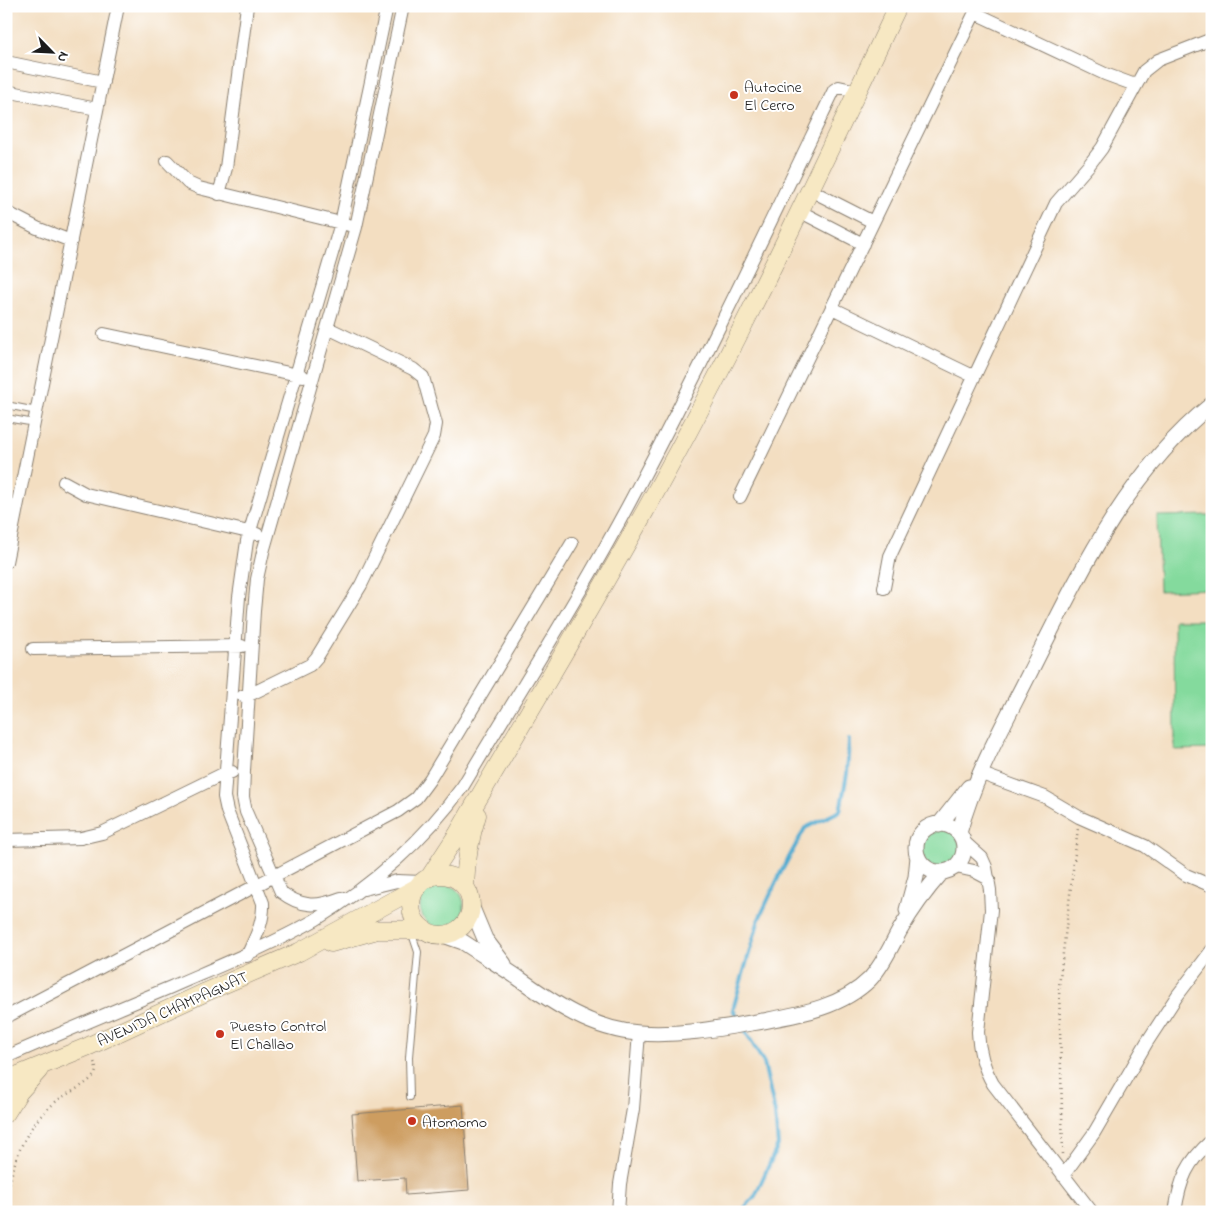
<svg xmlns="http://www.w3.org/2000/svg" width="1218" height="1218" viewBox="0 0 1218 1218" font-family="'Indie Flower',sans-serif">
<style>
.green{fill:#84da9d;stroke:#507b5c}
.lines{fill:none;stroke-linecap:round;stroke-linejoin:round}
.stream{stroke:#53acd0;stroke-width:4}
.building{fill:#cd9d61}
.service-casing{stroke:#887d6e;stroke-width:8}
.minor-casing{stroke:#887d6e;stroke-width:14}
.tertiary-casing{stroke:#887d6e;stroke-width:17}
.secondary-casing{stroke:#887d6e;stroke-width:19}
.path{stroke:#887d6e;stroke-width:2.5;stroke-dasharray:1 4;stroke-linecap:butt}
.service{stroke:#fff;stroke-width:6}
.minor{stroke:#fff;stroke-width:12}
.tertiary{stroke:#fff;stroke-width:15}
.secondary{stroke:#f7e8c3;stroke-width:18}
.poi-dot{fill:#c8321e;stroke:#fff;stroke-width:2}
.labels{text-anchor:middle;stroke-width:4;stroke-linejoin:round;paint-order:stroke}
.poi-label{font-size:16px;fill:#1c1c1c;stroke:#fff;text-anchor:start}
.street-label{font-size:16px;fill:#1c1c1c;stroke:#fff}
</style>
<rect width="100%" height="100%" fill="#fff"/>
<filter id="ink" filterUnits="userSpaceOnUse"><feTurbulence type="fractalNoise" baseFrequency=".02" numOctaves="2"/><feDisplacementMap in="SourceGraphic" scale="10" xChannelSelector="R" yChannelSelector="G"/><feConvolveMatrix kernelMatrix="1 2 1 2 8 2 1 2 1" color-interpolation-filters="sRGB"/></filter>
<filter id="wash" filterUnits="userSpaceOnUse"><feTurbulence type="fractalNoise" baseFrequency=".0096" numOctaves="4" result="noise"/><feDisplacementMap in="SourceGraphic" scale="20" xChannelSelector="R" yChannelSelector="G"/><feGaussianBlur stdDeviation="1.12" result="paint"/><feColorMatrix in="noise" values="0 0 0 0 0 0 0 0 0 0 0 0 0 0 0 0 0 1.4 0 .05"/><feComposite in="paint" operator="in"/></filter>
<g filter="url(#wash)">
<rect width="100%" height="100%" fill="#f3dec1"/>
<path class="green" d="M1212,515V589L1159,591L1157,516Z
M1174,620H1212V749L1175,750Z
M920 848a20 20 0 1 1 40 0a20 20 0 1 1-40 0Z
M420 906a22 22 0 1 1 44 0a22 22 0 1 1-44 0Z"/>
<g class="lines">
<path class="stream" d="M739,1021L733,1009L759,919L780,874L805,828L840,811L847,774L849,740
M741,1212L755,1196L778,1145L775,1113L764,1063L743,1027"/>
</g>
<g id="blocks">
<path class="building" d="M463,1105L469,1190L406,1195L405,1178L357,1181L352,1114Z"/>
</g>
</g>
<g filter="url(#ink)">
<use href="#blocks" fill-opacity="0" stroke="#887d6e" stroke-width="1"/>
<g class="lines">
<g class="service-casing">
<path id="service" d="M6,405L37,411
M6,418L35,423
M410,1097L409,1057L418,952L411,931"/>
</g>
<g class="minor-casing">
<path id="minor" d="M975,13L1105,74L1135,85
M6,62L103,82
M6,91L97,109
M167,161L188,183L199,188L349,225
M810,190L873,222
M219,194L226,168L247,6
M799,211L863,244
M6,212L37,228L71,241
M832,308L973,376
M104,334L303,376
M64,482L86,494L257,534
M740,497L978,6
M6,562L118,6
M884,588L890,556L1056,203L1089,165L1102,148L1144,71L1158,60L1212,39
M33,649L242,646
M243,696L249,695L310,665L317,657L361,585L434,436L436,424L423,377L413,369L328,328
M979,773L1045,797L1079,817L1145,846L1186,875L1212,886
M6,840L81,838L102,833L225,773L232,772
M962,840L982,858L986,867L990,890L991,910L978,1032C979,1052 983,1067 993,1084L1092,1212
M956,867L974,871L989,879
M364,889L397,881L422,882
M341,898C317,907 302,908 281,892L246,812L243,797L244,771L254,611L257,579L263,552L356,227L403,6
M247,956C255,938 264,923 263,903L227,811L224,797L239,597L247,541L341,223L387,6
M6,1017L398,811L416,798L430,779L572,543
M6,1057C61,1033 116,1010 171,987C219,966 269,946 315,920C372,886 425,839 463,786C520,690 580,596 632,498C703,364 768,227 834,90L839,87L857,91
M1063,1176L1094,1133L1147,1042L1177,996L1212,950
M618,1212L620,1184L633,1109L639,1033
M1175,1212C1180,1179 1187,1162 1212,1140"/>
</g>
<g class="tertiary-casing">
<path id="tertiary" d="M916 848a24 24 0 1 1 48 0a24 24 0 1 1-48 0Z
M939,825L969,787
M959,833C974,777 1003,726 1029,674C1078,577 1125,474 1212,404
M472,908L485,939L504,964
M907,910L916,877L918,857
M446,936L463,942C481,954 499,965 517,977C553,1003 593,1030 639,1033C681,1036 722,1028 763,1021C801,1014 842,1007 870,979C883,965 891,946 900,930C912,909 926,890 942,872"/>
</g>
<g class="secondary-casing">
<path id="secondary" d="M411 905a30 30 0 1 1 60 0a30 30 0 1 1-60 0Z
M429,878L457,835C521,725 587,616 649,504C739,342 818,174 898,6
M465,886C466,860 469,840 477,815
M331,943L377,930H424
M6,1080L89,1046L206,992L299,952L418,887
M6,1113L19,1092L39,1070"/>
</g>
<path class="path" d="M1063,1154L1059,986L1078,828
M6,1208C11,1165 22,1128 58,1100C67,1093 96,1081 96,1070C96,1066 94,1062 93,1059"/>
<use href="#service" class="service"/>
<use href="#minor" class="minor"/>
<use href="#tertiary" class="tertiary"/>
<use href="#secondary" class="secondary"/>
</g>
</g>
<g class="poi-dot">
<circle cx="734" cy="95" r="5"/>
<circle cx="220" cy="1034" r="5"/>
<circle cx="412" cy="1121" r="5"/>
</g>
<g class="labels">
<g class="poi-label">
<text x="744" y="92">Autocine<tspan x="744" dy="18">El Cerro</tspan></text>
<text x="230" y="1031">Puesto Control<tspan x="230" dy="18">El Challao</tspan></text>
<text x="422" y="1127">Atomomo</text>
</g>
<g class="street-label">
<text transform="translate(172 1008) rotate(-24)" y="6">AVENIDA CHAMPAGNAT</text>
</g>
</g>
<rect width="1218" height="1218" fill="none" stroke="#fff" stroke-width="25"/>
<g transform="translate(52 52) rotate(114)" stroke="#ffffff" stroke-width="4" paint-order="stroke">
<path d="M0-4L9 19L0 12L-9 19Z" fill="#1c1c1c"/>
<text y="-8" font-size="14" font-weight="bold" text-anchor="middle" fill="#1c1c1c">N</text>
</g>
</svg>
